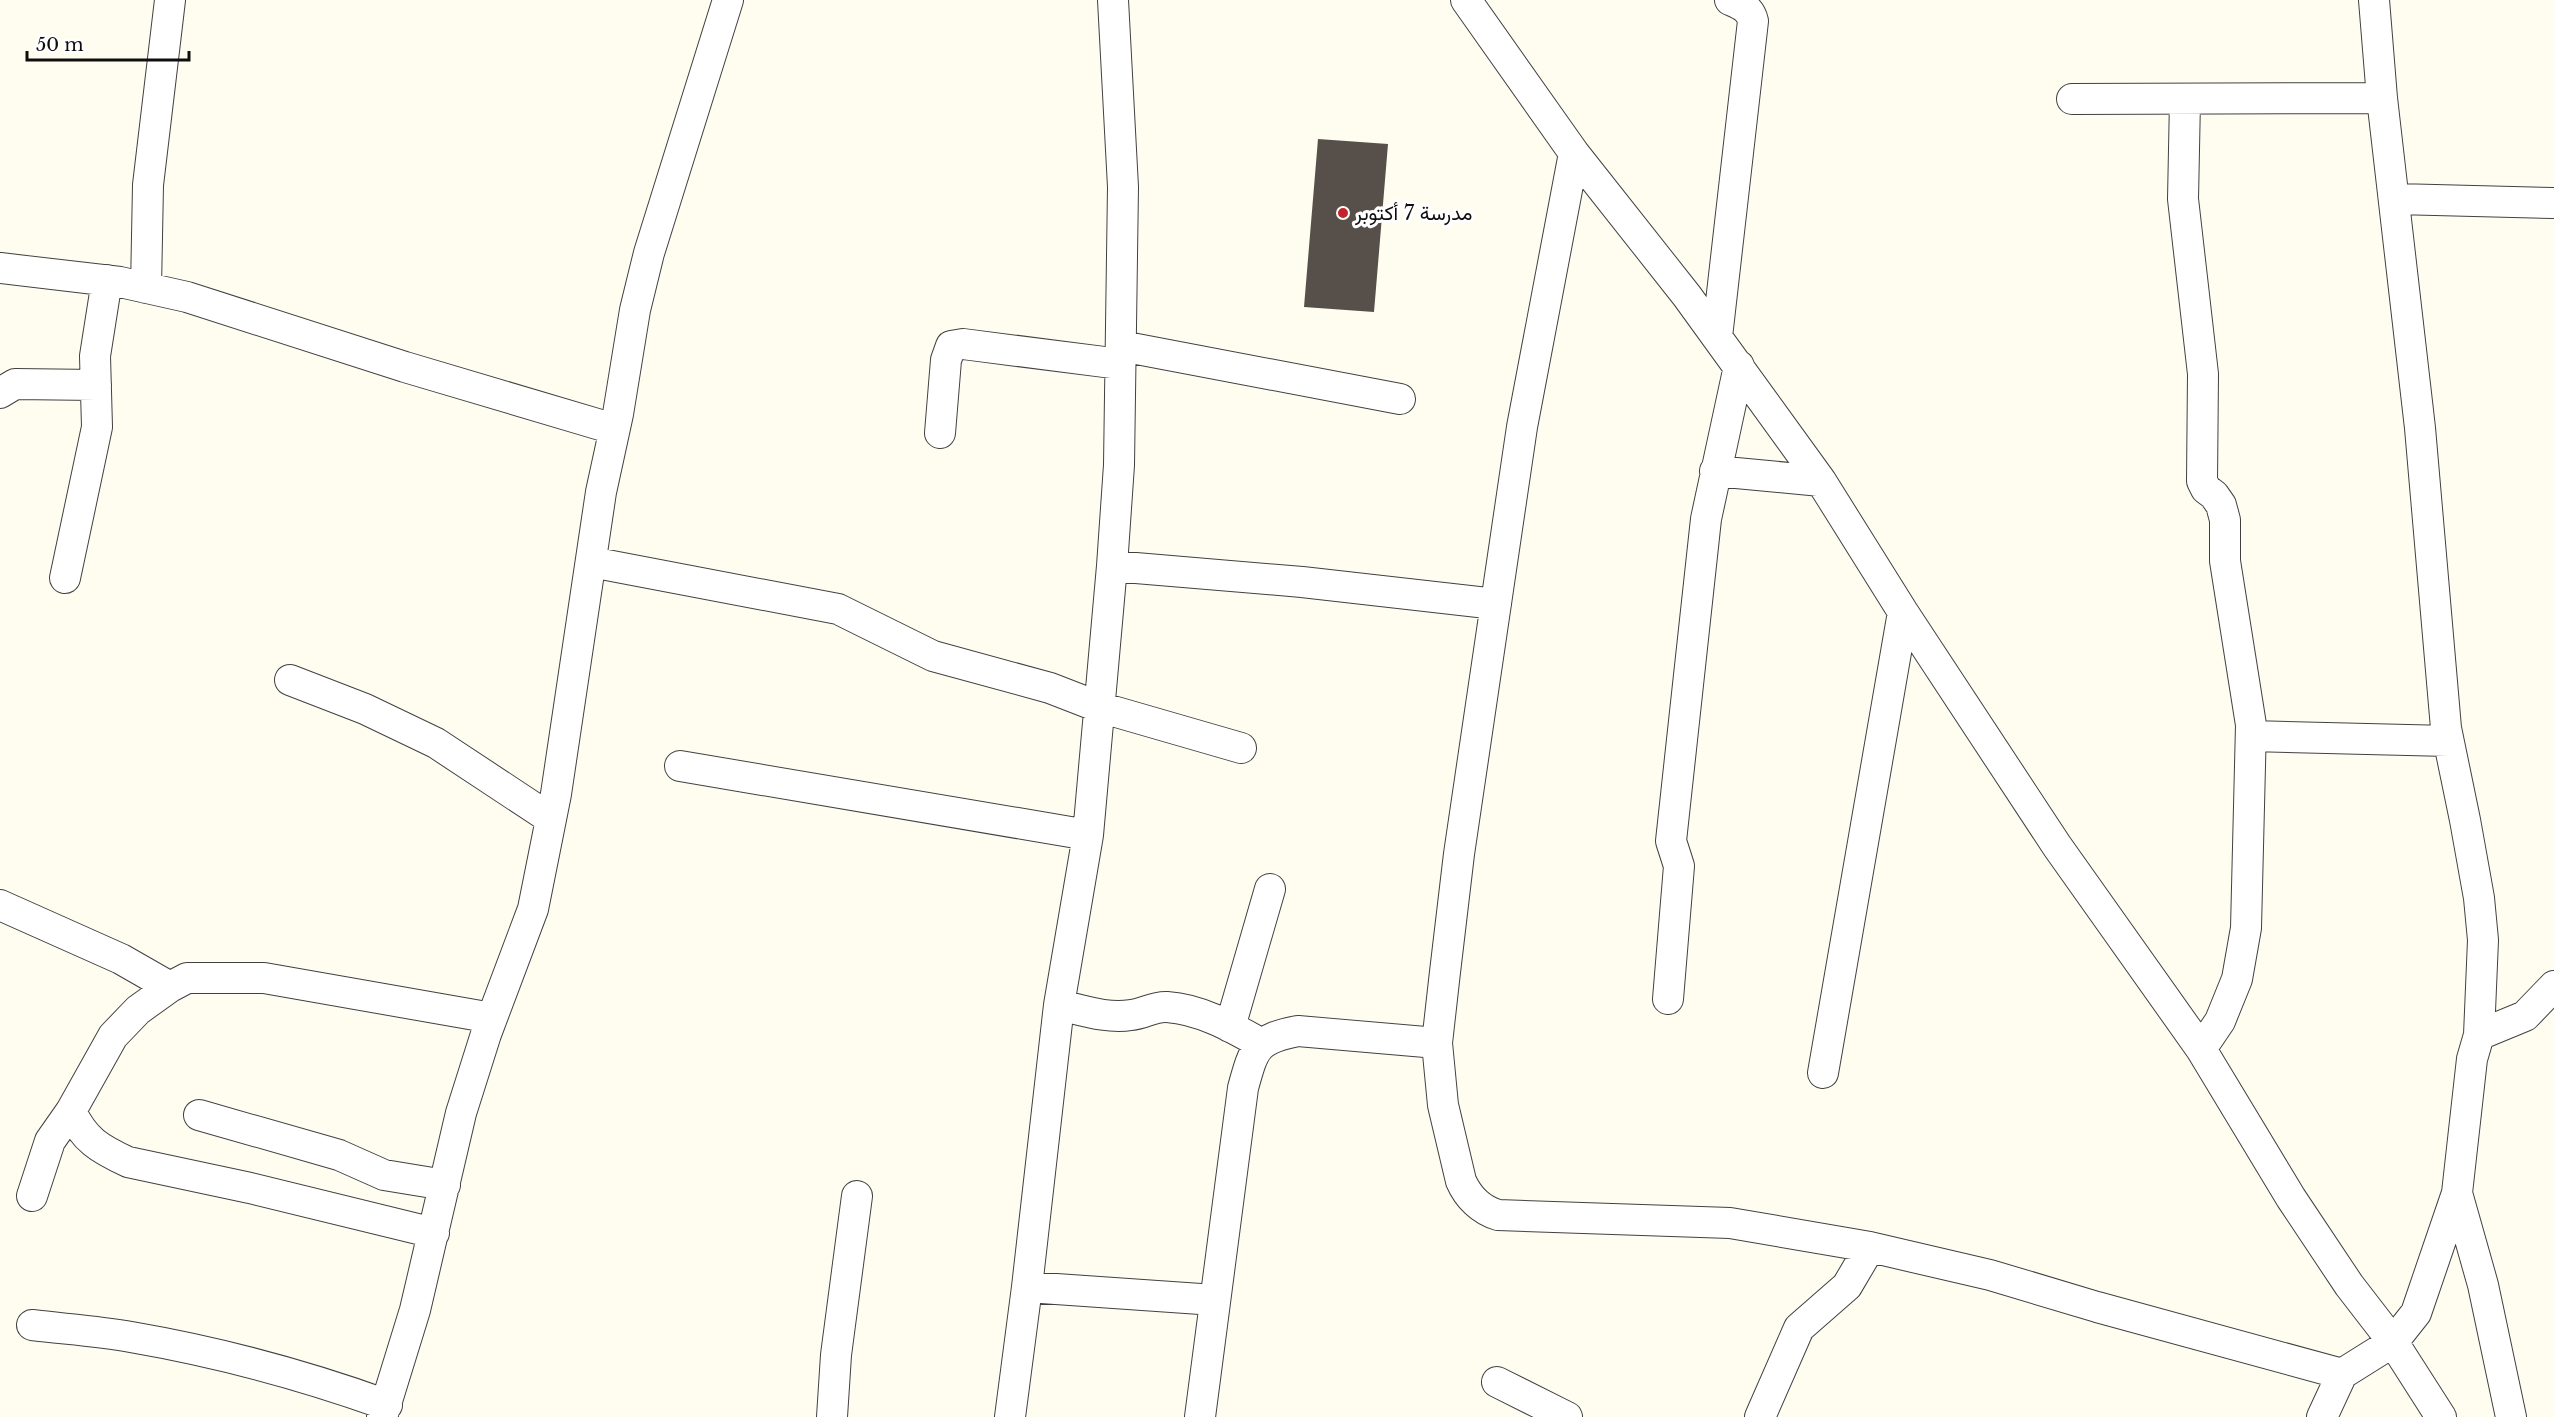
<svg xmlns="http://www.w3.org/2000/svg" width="2554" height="1417" viewBox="0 0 2554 1417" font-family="'Libre Baskerville',Vazirmatn,serif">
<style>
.building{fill:#574f4a}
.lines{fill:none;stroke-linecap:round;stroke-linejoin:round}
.minor-casing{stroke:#414141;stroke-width:32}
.minor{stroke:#fff;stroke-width:30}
.poi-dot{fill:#c2232c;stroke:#fff;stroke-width:2}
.labels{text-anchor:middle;stroke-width:6;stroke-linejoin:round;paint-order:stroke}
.poi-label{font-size:20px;fill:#0e0e0e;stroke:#fff;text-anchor:start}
</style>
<rect width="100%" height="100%" fill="#fffcf0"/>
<path class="building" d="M1318,139L1388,144L1374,312L1304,307Z"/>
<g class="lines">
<g class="minor-casing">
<path id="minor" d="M1466,0L1574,153L1687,296L1821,481L1903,612L2057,846L2201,1049L2291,1198L2349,1285L2393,1342L2441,1417
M2374,0L2382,98L2420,428L2446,728L2465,820L2479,898L2483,940L2479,1035L2472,1059L2457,1193L2483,1285L2511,1417
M2072,99L2382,98
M2185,100L2183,199L2203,374L2202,481L2206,489L2214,495L2221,505L2225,520V561L2251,725L2246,928L2237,979L2220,1021L2201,1049
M1574,153L1522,427L1459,854L1445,972L1437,1043L1443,1105L1461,1181C1468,1197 1481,1210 1498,1215L1730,1223L1870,1247L1990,1275L2097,1307L2342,1374
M2396,199L2554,203
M0,268L120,282L187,297L405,367L614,429
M146,288L148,185L170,0
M1717,337L1753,21C1750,8 1741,5 1730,0
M1121,346L1400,399
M0,393L15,384L96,385
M940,433L946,360L951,346L963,344L1120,364
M1715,471L1821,481
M591,562L838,609L933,656L1050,688L1099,707L1241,748
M1112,566L1302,582L1496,604
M65,578L97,427L95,356L107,280
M290,680L365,709L436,743L551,819
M2251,736L2448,741
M680,766L1088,835
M0,905L121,959L170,987
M1668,999L1679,866L1671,841L1706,519L1739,366
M1059,1005C1082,1010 1107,1019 1131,1015C1144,1014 1154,1006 1167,1007C1200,1009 1232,1027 1260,1043
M1230,1027L1270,889
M2479,1035L2525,1016L2554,986
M1823,1073L1903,612
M71,1111C84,1140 100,1149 128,1162L250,1188L434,1233
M199,1115L339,1155L384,1175L445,1185
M32,1196L50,1141L71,1111L113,1036L138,1010L170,987L187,978H264L492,1018
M1027,1287L1215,1300
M32,1325C65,1329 99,1331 131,1337C218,1352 304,1375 387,1405
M1497,1382L1567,1417
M382,1417L415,1310L461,1113L486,1034L533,909L556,794L601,492L618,414L635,310L649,253L728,0
M832,1417L836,1355L857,1196
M1010,1417L1027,1287L1059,1005L1088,835L1112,566L1119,465L1123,187L1113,0
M1200,1417L1243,1088C1254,1048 1256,1039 1298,1031L1437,1043
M1760,1417L1799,1328L1847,1286L1870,1247
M2322,1417L2342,1374L2393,1342L2416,1313L2457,1193"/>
</g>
<use href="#minor" class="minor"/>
</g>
<circle class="poi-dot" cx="1343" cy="213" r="6"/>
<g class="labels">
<g class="poi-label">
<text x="1355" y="220">مدرسة 7 أكتوبر</text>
</g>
</g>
<path d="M27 51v9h162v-9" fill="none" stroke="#0e0e0e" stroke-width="3"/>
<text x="36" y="51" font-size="18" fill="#0e0e0e" stroke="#ffffff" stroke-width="4.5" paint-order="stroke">50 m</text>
</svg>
